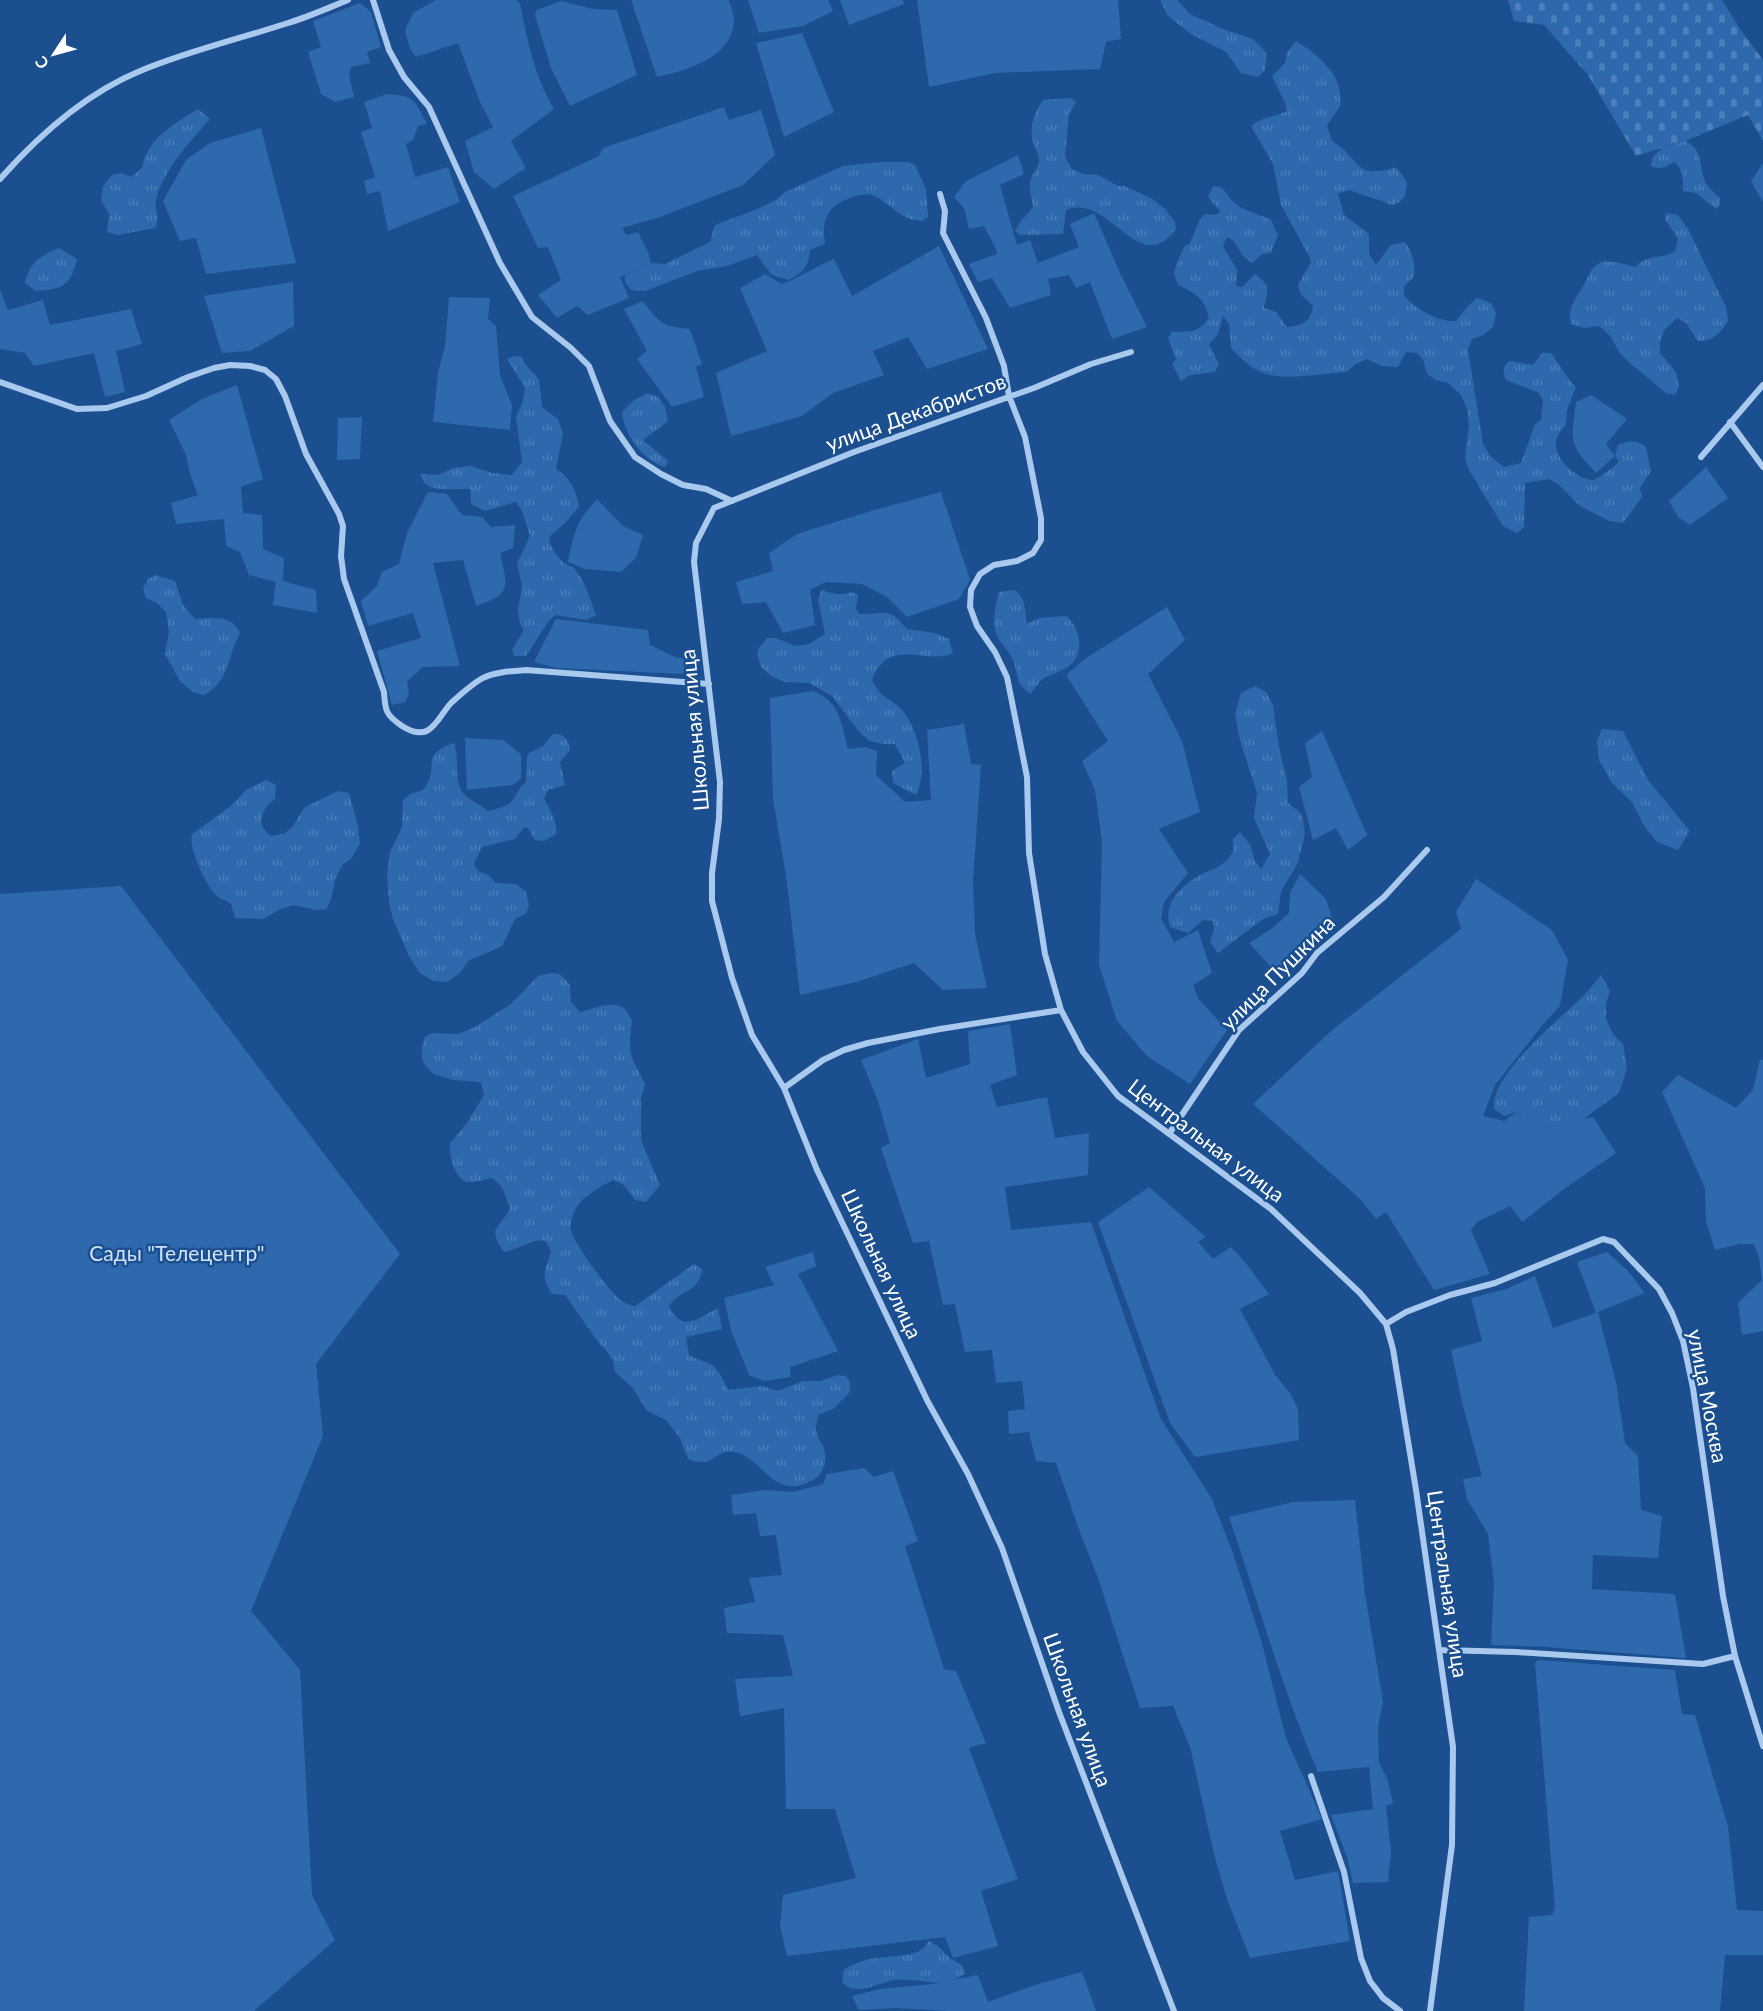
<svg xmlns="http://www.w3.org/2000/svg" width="1763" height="2011" viewBox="0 0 1763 2011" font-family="Lato,sans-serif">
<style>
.grass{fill:url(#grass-tufts)}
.cemetery{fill:url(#cemetery-stones)}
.garden{fill:#2e69ad}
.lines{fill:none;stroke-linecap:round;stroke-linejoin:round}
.street{stroke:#a9c9ee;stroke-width:6}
.labels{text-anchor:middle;stroke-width:5;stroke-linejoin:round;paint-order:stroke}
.street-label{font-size:21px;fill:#fff;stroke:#1b4f8f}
.park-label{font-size:21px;fill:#cfe3fa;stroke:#1b4f8f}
</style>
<defs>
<pattern id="grass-tufts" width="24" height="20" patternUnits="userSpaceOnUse" patternTransform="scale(1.5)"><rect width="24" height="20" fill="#2e69ad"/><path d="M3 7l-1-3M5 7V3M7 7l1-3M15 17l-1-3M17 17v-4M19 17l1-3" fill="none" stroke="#4d80b9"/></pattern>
<pattern id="cemetery-stones" width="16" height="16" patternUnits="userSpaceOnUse" patternTransform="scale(1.5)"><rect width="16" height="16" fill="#2e69ad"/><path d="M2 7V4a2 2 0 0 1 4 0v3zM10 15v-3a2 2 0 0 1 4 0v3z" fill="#4d80b9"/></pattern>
</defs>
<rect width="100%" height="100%" fill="#1b4f8f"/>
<path class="grass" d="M1160,0H1177L1190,14L1223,29L1253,39L1267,53L1265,70L1258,77L1241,73L1226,52L1191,34L1168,16Z
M1296,41C1311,50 1330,65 1337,81C1340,88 1340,98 1341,105L1327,125L1332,141C1361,158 1353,181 1396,167L1407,182C1406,195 1405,201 1392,205C1378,199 1364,196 1349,190L1338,194L1344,215L1369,234V254L1376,265L1391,245L1405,242C1413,254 1415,263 1414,277L1404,286V296C1417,309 1437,322 1456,321L1466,308L1477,298L1491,303L1496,313L1493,327L1483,335L1472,339L1468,350L1483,444L1490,456L1504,467L1521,463L1535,424L1541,420L1543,401L1539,393L1506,380C1503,372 1502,366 1510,361L1533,365L1542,353H1551C1560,365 1566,377 1576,387L1567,410L1566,425C1562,430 1557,434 1556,441C1553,457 1575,479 1592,480C1598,480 1614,466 1619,462L1615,456L1618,445C1629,440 1636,440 1646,447L1651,471L1640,488L1642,497L1623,523L1609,521L1580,506L1558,484L1549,479L1525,483L1524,527L1517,533L1503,526L1469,470L1465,458L1469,425L1467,408L1461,395L1448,383L1436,380L1427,374L1423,359L1417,353L1406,352L1398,367L1382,366L1367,359L1354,365L1347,372C1323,373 1283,382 1261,372C1249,367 1240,357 1231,348L1229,324L1223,316L1218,334L1209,344L1219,364L1215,372L1190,375L1181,381L1172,364L1176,359L1168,338L1172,332C1191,331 1197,334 1209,318C1205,299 1196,293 1178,285L1174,273L1176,266L1184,247L1190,243L1200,219L1205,214L1214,215L1221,212L1208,197L1213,186C1226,186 1226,196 1235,203C1242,210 1261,215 1271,220L1278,235L1271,253L1262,254L1252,263L1243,256L1233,240L1227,237L1223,246L1237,270L1236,286L1242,287L1255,274C1273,287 1267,289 1264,308L1276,312L1287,327C1301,326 1311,322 1313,306L1300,293L1298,285L1311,262L1309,256L1281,205L1273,164L1251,126C1262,117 1275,117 1287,111L1285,103L1272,76L1285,63L1287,52Z
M1071,98L1076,102L1069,114L1065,157L1072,169L1084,174L1098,175L1118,186H1124L1151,198L1164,208L1175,222L1176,229C1138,280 1110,192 1066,210L1063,234L1021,235L1015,231L1020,222L1033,207C1032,199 1028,187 1031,179C1033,172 1038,169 1039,162C1040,155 1036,151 1034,145C1028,127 1034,114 1043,100Z
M198,109L210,119C191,140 161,173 156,201C154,212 161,213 155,228L118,235L107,232L109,214L101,200L103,186L112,175L121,173L131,177C149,164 139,166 148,151C157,133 182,119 198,109Z
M1685,141C1703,149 1699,163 1704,179C1706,186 1715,193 1720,198V205L1716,209L1696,193L1683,191C1683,180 1684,169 1674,162C1666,167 1661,170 1651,166C1651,149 1671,145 1685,141Z
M881,162H908L915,165L926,189L928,217L922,221C918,220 912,220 908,218C895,213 886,200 872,195C865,193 860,195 853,197C828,205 821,218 825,244L810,250C809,266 803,273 788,280L772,275L757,255L727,266L697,271L645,291L631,290L625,282V275L651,263L665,264L710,242L715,225L755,210L776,200L785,192L843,166Z
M1666,213L1678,215L1688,229L1726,307L1728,321C1720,333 1713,342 1698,341L1686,323L1677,318L1664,330L1660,342V353L1676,372L1679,387L1675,395L1666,393L1631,364L1620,353L1610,336L1599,326L1585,328L1571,324C1567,309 1575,300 1582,288C1588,279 1590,266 1602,262C1613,260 1626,265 1636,267C1646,254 1662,260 1675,251L1678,239L1665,219Z
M59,248L77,259C70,287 62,289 36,291L25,283C29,263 41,255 59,248Z
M514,356L522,357L525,364L539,379L542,407L558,419L563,433L556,469C571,479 576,489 579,507L566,522L549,537C549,546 559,560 567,565C575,569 570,563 575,570C586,582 590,600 596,615L586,620L555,615L548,622L526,656H514L512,650L524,630L520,624L518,610L522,586L517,563L530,536L522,511L516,502L485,511L471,504L470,489C455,488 423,495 421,474L438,475L453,468L471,466L492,473L512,475L522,462L516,417L523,401L525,388L507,359Z
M648,393L658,397L665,407L668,421L643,440L668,461L665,467C643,461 624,434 622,412L634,400Z
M156,575L175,581L183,605L195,619C213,618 231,614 240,633C227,657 230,681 204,695L193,692L180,681L165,654L169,632L166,612L157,603L146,598L143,588L148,579Z
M822,590C833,594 840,596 852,592L858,595L856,609L859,614C886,615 887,605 907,629L935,633L949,639L953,653C926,666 889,635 872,680C881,699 884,694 898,706C918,723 929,772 916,795L893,783L892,771L905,763L895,744H882L870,741L860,733L832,696L809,683L785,682L771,676L761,667L757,653L760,646L768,638H776L795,646L809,644L825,634L818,599Z
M1015,590C1026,599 1025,611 1027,624L1039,618L1066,616C1080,627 1086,653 1069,666C1061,672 1051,674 1043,679C1038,683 1034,689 1031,694C1014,684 1019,672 1012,658C1009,651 1002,645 998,638C991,624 995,606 999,592Z
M1255,686L1266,692L1273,705L1279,747L1287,781L1288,803L1302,814L1305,834L1298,863L1281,891L1278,914L1263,919L1218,953L1210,942L1214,928L1213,921L1203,920L1188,933L1170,927C1163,904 1179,888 1197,877C1210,869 1224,868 1232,853C1234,849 1233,844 1233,839L1240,832L1250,844L1255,861L1261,869L1270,854L1254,818L1257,793L1240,740L1235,714L1241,693Z
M1602,729L1623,731L1648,780L1690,831L1678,850L1657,842L1643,824L1632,802L1612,783L1599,760L1597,741Z
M553,734C564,733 569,739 570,750L560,762L565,785L548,790L544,798C549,809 558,821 556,834L544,841L535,840L528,828L524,827L515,839L482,847L474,864L478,871L488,875L496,883L516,884L526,892L529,906L525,914L515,919L502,946L468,961L460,973L447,982L433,981L420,973L409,956L393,919L389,904L387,876L390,852L402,827L403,800L410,794L423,790C442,766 417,756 454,743C460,758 454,778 461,790C466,799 480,804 488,811C495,809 506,807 511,802C517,796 518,788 526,782L527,757L529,753L543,746Z
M266,780L276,785L275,799C261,809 255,824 271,836L284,834L293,826L304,808L313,803L338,791L349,793L358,826L360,844L351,859L343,864L335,879L331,900L326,909L316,910L294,905L281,909L263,919L235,918L231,904C227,900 222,900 218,897C207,888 188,848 192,834L232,805L246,790Z
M551,973L560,974L570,985L571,1002L580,1012C593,1009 611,1000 624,1008C627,1011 630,1017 632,1020C628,1058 629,1051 645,1084L641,1098V1140L660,1185L646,1202L635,1200L624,1185L613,1180C600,1187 581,1197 574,1212C572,1216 570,1225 571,1230C574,1244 610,1293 622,1301C626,1304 631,1305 635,1306L694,1264L702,1269C700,1293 681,1288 669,1306C682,1334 698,1318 718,1308L722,1329L686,1337L689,1355C697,1360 706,1361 712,1365C720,1371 724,1381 728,1390L762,1386L778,1391L803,1381H820L838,1375L846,1376L850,1382V1392L833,1409L818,1415C818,1419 816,1424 816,1428C816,1440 828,1446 825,1463C822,1474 817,1479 807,1483C772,1498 763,1458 735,1452C714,1448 714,1470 688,1459L680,1438L666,1420L646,1410L633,1388L615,1372L613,1361L606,1350L598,1342L565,1295L552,1294C540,1275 545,1272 551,1252L546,1241C531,1238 519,1250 504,1252C486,1226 500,1230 510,1208L502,1187L492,1178C485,1179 478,1182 472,1182C455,1184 449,1156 450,1143L467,1123L484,1095L481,1082L453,1080L434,1074L426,1067L422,1059V1046L425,1037L432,1033L458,1034L475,1027L511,1004L538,976Z
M1601,975L1610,991L1606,1003V1019L1613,1034L1623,1044L1627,1068L1619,1093L1582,1120L1539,1129L1517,1112L1504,1116L1494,1109C1489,1078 1554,1023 1576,1003C1585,995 1593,985 1601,975Z
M929,1941L938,1946L950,1958L963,1966L965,1974C938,1991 922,1977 895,1980C878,1982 857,1998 842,1982L844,1970C869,1953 888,1960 914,1953C920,1952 925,1947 929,1941Z"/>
<path class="cemetery" d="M1508,0H1722L1740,29L1763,60V141L1748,115L1685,141L1636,156L1588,75L1544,25L1514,21Z"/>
<path class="garden" d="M436,0H517L520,4C528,42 534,75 554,109L511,141L526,168L494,189L474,172L465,141L493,127L480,102L458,43L416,57L410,49L405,30L413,13Z
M631,0H729C730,6 734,13 734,18C734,58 687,70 657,77Z
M748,0H828L833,11L803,26L759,33Z
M840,0H903L904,4L849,25Z
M917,0H1118L1121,39L1106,42L1100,69L995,73L929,87Z
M561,1L593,9L617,10L637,75L570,106L551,68L535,15L537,10Z
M360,3L371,12L381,47L367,52L370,63L351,67L349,74L354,97L335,102L321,94L308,52L321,47L313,21Z
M802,33L834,112L784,137L756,43Z
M387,94C416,96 414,100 427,124L418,126L413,140L406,144L415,177L448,167L460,202L388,231L380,191L367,194L364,181L375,177L361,132L372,128L364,102Z
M724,107L729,120L761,110L775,155L743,185L660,217L622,228L626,235L638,232L648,252L651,263L620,277L629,298L588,315L577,306L557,318L538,295L561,280L548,247L538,248L513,196L599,156L603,148Z
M261,128L296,263L206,274L196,238L180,241L163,201L186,160L210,143Z
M1018,155L1024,174L1000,185L1017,245L1030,240L1038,263L1079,247L1070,224L1094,213L1121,275L1147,327L1112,339L1090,282L1076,288L1069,275L1048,279L1051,295L1010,308L992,278L978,282L969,264L997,254L996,249L984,226L969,229L964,208L954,197L966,181Z
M1763,163V202L1751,181Z
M939,246L988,349L927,369L908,337L873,351L884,375L833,393L802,416L731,436L716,373L767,351L740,288L765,274L782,284C801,277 816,266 834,259L852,296Z
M293,282L294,326L250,351L222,353L204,296Z
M0,290L8,310L43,300L50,325L131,309L142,344L116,351L125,392L105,397L94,353L34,366L25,353L0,349Z
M449,297L490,298L488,319L496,326L500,375L512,405L510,430L433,422L438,373L445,346Z
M643,301C660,324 662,326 690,329L702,364L696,367L704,397L672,407L637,359L647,351L624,309Z
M237,385L263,479L241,487L243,513L262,515L263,549L284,558L283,581L316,590L317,613L273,605L276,582L249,575L240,552L226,546L224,519L176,524L171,503L198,495L190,474L186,455L169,420L202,399Z
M1591,395L1627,419L1606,444L1615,456L1596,473C1568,443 1571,442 1576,402Z
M362,417L360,459L337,460L338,418Z
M1706,467L1728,498L1690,525L1678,517L1669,501Z
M428,492L447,494L462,515L482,517L491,527L515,525L513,548L500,553C508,587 512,594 476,606L463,560L433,563L460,666L423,667L407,681L409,694L405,702L392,705L377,651L421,638L413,613L368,626L361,601L377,586L382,572L399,564L407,533Z
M941,492L970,580L959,599L907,617L887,597L862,584L826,582L810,590L815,625L783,633L766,602L742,604L736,582L773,571L769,553L797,534L871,511Z
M597,499L623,526L643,535L636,558L621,572L585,569L568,562C574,532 576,522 597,499Z
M1167,607L1185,640L1148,674L1182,741L1200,812L1159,829L1188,873L1164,902L1161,918L1174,942L1198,930L1212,973L1193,985L1198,998L1227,1030L1190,1084L1147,1056L1117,1021L1099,965L1102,842L1095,790L1082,761L1108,741L1066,675L1086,658Z
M556,619L648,630L650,645L675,657L692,660V667L682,674L556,668L534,662Z
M812,691C840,700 841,723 848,749L865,747L877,751L876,775L905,802L931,800L927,730L964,724L971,764L981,765L973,882L975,934L987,988L943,990L914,963L856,982L800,995L787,882L773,799L770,698Z
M1322,731L1367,835L1348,850L1336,828L1313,840L1299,787L1312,777L1305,743Z
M465,738L503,740L521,754V779L512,785L467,790Z
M1300,874L1326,899L1334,925L1281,978L1249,943L1271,929L1289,913L1290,893Z
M1476,879L1552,930L1568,960L1560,1006L1541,1027L1495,1085L1483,1116L1504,1121L1517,1112L1539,1129L1593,1117L1616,1153L1564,1189L1522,1222L1510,1206L1477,1222L1471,1230L1490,1274L1434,1290L1386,1212L1376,1219L1361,1200L1253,1104L1331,1031L1461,929L1456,912Z
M121,886L400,1254L316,1364L323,1436L251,1611L300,1670L312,1895L335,1940L254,2011H0V894Z
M1010,1024L1017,1075L990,1085L997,1107L1047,1097L1055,1138L1089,1133L1088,1175L1005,1187L1011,1230L1091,1222L1161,1419L1212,1499L1234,1556L1261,1640L1286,1738L1322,1819L1280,1831L1295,1880L1338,1871L1350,1941L1250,1958L1227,1899L1214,1854L1190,1747L1173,1706L1140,1708L1098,1578L1078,1527L1056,1463L1036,1461L1029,1432L1009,1434L1008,1411L1025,1409L1022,1381L996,1383L992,1350L965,1352L955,1304L943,1305L929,1241L913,1243L881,1148L890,1143L878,1101L861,1060L918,1039L926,1078L970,1064L968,1031Z
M1760,1059L1763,1060V1331L1742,1335L1738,1303L1762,1280L1759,1258L1754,1244H1740L1715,1250L1706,1221L1705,1188L1662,1092L1678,1075L1736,1108L1753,1090Z
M1149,1187L1206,1237L1198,1242L1213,1259L1231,1247L1245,1262L1269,1294L1240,1309L1275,1375L1290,1393L1298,1409L1299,1440L1195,1457L1170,1423L1098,1222Z
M813,1252L816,1266L798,1274L838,1351L790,1367L791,1377L764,1381L749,1375L731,1330L724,1298L774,1285L765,1267Z
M1607,1252L1628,1271L1645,1293L1598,1312L1616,1382L1625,1443L1638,1456L1641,1510L1662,1516L1658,1558L1593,1555L1592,1589L1675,1594L1686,1658L1546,1647L1491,1645L1494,1583L1488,1534L1467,1499L1463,1479L1482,1476L1463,1406L1451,1350L1482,1341L1471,1298L1506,1289L1535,1276L1553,1328L1596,1313L1577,1262Z
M864,1468L874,1477L893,1471L918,1541L905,1546L944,1669L956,1671L986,1743L969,1748L1018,1879L981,1891L998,1946L953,1958L945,1937L787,1956L780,1926L783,1895L856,1878L835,1809H786L784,1708L740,1716L735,1679L793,1676L783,1635L727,1633L724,1608L755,1602L749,1578L782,1575L776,1535L760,1536L756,1513L733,1515L731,1495L766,1490L793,1492L823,1484L827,1474Z
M1355,1500L1365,1594L1383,1701L1378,1728L1379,1763L1387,1778L1393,1803L1386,1806L1391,1852L1388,1882L1353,1883L1347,1857L1331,1815L1373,1809L1369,1767L1318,1772C1282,1689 1258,1602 1229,1517L1293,1502Z
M1538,1660L1675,1670L1682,1714L1695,1715L1728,1827L1737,1910L1763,1911V1955H1725L1720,2011H1524L1529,1917L1552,1915L1555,1908L1535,1663Z
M1082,1972L1096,2011H948L896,2008L859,2010L852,1996L880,1989L932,1984L978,1975L988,2002L1035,1985Z"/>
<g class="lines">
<path class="street" d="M373,0L389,50L404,77L429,107L500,263L532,317L571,348L589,366L610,421L635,457L661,474L683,485L706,489L732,501
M0,179C38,136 87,93 140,71C188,51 239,39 288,23C308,17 328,8 348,0
M940,194L945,211L943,233L986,318L1004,366L1009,396L1025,437L1041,518V540L1033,553L1017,561L994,565L980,574L971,590L970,607L977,626L995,652L1007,677L1027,777L1029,853L1045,954L1061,1010L1083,1052L1118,1096L1271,1209L1360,1293L1386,1324L1393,1349L1416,1490L1453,1747L1452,1845L1430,2011
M1131,352L1091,364L1034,388L854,452L714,508L696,543L694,562L720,782L719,819L712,873V901L732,978L752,1035L784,1088L817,1170L861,1262L928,1402L968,1474L1002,1548L1059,1712L1174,2011
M0,382L77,409L107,408L146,396L188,377L214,368L230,365L250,366L265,370L276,379L285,396L306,454L339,514L343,526L341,556L344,579L384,692C385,711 386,715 402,726C432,745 437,717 452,702C461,694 471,685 481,679C493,672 512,671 526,670L709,684
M1730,422L1763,467
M1701,457L1763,385
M784,1088L823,1060L844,1050L868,1043L940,1029L1061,1010
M1169,1134L1239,1030L1302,973L1317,953L1384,897L1427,850
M1386,1324L1406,1312L1450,1295L1495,1283L1603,1239L1614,1242L1659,1289L1672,1313L1683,1341L1693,1388L1723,1596L1735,1656L1763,1746
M1440,1650L1516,1652L1703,1664L1735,1656
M1311,1776L1344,1872L1361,1958L1370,1981L1383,1998L1400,2011"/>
</g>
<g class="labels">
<g class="street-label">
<text transform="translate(916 413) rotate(-20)" y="7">улица Декабристов</text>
<text transform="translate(695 730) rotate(-95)" y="7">Школьная улица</text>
<text transform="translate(1278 973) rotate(-45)" y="7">улица Пушкина</text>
<text transform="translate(1206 1141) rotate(37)" y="7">Центральная улица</text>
<text transform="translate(881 1264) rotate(65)" y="7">Школьная улица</text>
<text transform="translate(1707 1396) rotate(79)" y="7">улица Москва</text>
<text transform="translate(1447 1584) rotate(82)" y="7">Центральная улица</text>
<text transform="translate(1077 1710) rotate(70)" y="7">Школьная улица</text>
</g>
<g class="park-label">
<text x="177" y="1261">Сады "Телецентр"</text>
</g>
</g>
<g transform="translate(54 54) rotate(234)" stroke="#1b4f8f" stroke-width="4.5" paint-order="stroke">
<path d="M0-4.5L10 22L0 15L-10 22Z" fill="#ffffff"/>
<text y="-9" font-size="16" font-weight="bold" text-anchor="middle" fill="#ffffff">С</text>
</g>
</svg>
